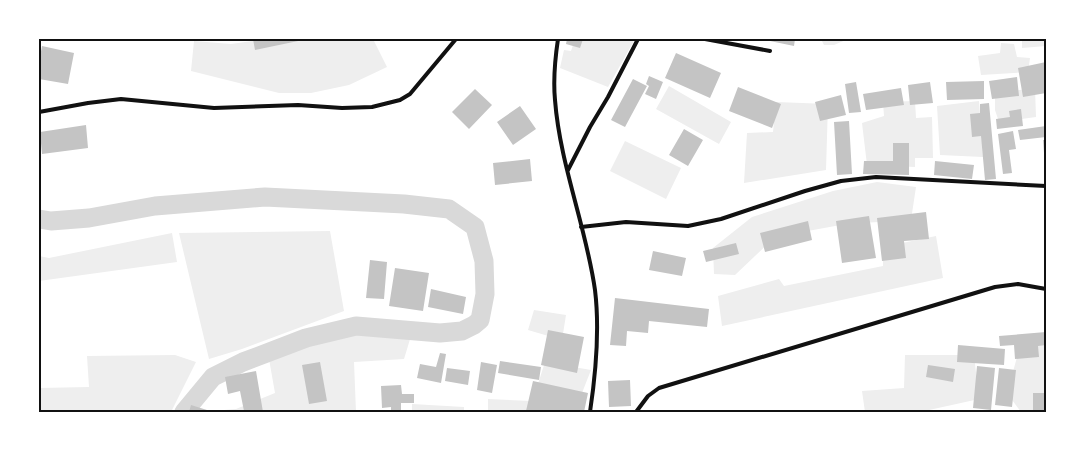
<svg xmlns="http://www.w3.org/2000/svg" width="1085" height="451" font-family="'Fira Sans Condensed',sans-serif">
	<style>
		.green { fill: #eee }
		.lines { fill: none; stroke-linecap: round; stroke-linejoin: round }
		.canal { stroke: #d9d9d9; stroke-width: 19 }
		.building { fill: #c4c4c4 }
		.service { stroke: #111; stroke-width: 4 }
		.neatline { fill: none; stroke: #111; stroke-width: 2 }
	</style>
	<rect width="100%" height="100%" fill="#fff"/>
	<path class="green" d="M267,39H373L387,67L349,85L311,93H279L191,71L194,41L231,44Z
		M575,39H635L608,87L560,68L564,50L571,51Z
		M821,39H848L834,45H824Z
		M1022,39H1046V46L1022,48Z
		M1001,43L1014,44L1017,57L1030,58L1028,72L981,75L978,56L1000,53Z
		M669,86L731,122L719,144L656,109Z
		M1035,88L1036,117L999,122L995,110V93Z
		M915,101L916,118L932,117L933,158H915V167L867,165L862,123L884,116L883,102Z
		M979,101L983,157L940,155L937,106Z
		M776,102L828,104L826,170L744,183L747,133L773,132Z
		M625,141L681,168L666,199L610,171Z
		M877,182L916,187L911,220L846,224L775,237L735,275L714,274L713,248L752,217L833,191Z
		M330,231L344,311L242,349L209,359L179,233Z
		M172,233L177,262L39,281V256L49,258Z
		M936,236L943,278L722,326L718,296L779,279L784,286L883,266V247Z
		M534,310L566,315L562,340L528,330Z
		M356,331L411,336L404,359L354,362L356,412H200L236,409L275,393L269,359L307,343Z
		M1046,336V412H1042V411L1021,412L1007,393L1021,343Z
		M175,355L196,362L171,412H39V388L89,387L87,356Z
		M905,355H974L979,399L920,412H865L862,391L904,388Z
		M545,362L591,370L580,398L537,387Z
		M488,399L531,401L530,412H488Z
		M412,404L464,407V412H412Z"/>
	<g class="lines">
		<path class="canal" d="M39,219L51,221L89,218L155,206L265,197L404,204L449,209L475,227L484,261L485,294L480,320L474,325L462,331L440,333L356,326L306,338L243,362L213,377L184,412"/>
	</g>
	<path class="building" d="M253,39H303V40L255,50Z
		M567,39H583L580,48L566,44Z
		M771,39H795L794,46L770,41Z
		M42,46L74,53L68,84L39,79V62Z
		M676,53L721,73L710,98L665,78Z
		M1046,62V93L1023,97L1018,68Z
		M649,76L663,82L656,99L645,94L649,86L646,84Z
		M1017,77L1019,96L992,99L989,81Z
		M633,79L647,86L625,127L611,120Z
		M984,81V99L947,100L946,82Z
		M856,82L861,112L849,113L845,84Z
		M930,82L933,103L910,105L908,85Z
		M738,87L781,104L772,128L729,111Z
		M901,88L904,105L866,110L863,94Z
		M475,89L492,105L469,129L452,112Z
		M841,95L846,115L820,121L815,102Z
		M989,103L996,179L985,180L981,136L972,137L970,114L980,113V104Z
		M520,106L536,129L513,145L497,122Z
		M1021,109L1023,126L997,129L996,119L1010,117L1009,111Z
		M849,121L852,174L837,175L834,122Z
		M86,125L88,148L42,154L40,132Z
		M1046,126V137L1020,140L1018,130Z
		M684,129L703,140L688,166L669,155Z
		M1013,131L1016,149L1009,150L1012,173L1003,174L998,134Z
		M1043,140H1046V166H1045Z
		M893,143H909V175L863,174L864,161H893Z
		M530,159L532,181L495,185L493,163Z
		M935,161L974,165L972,179L934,175Z
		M926,212L929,239L904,241L906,258L882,261L877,218Z
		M869,216L876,258L842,263L836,221Z
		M808,221L812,240L765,252L760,233Z
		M736,243L739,254L706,262L703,251Z
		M653,251L686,258L682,276L649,270Z
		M370,260L387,262L384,299L366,298Z
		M395,268L429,273L423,311L389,306Z
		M431,289L466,297L463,314L428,307Z
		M615,298L709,309L707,327L649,321L648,333L627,331L626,346L610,345Z
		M548,330L584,337L577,373L541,365Z
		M1046,332V345L1038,346L1039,357L1015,359L1014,345L1000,346L999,336Z
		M958,345L1005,349L1004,365L957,362Z
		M440,353L446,354L441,383L417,378L420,364L436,367Z
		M500,361L541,367L539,380L498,373Z
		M320,362L327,401L309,404L302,365Z
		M481,362L497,365L492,393L477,390Z
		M928,365L955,369L953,382L926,377Z
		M977,366L995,368L991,410L973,408Z
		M447,368L470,371L468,385L445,381Z
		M999,368L1016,370L1012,407L995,405Z
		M256,371L263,412H251V410L244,411L240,391L228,394L225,377Z
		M630,380L631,406L609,407L608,381Z
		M533,381L588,393L584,412L526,411Z
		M401,385L402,394H414V403H401V412H391V407L382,408L381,386Z
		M1033,393H1046V412H1033Z
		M191,405L207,410V412H189Z"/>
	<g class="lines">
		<path class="service" d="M558,39C555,59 553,79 555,100C560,165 586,226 595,290C600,331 596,372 590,412
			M705,39L770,51
			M39,112L88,103L121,99L214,108L298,105L342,108L372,107L400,100L410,94L456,39
			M568,170L590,127L608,97L638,39
			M581,227L626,222L688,226L721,219L805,191L841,181L876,177L1046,186
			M636,412L648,396L659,388L995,287L1018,284L1046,289"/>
	</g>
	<rect width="1085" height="451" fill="none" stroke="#ffffff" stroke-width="80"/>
	<rect x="40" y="40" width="1005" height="371" class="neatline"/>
</svg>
